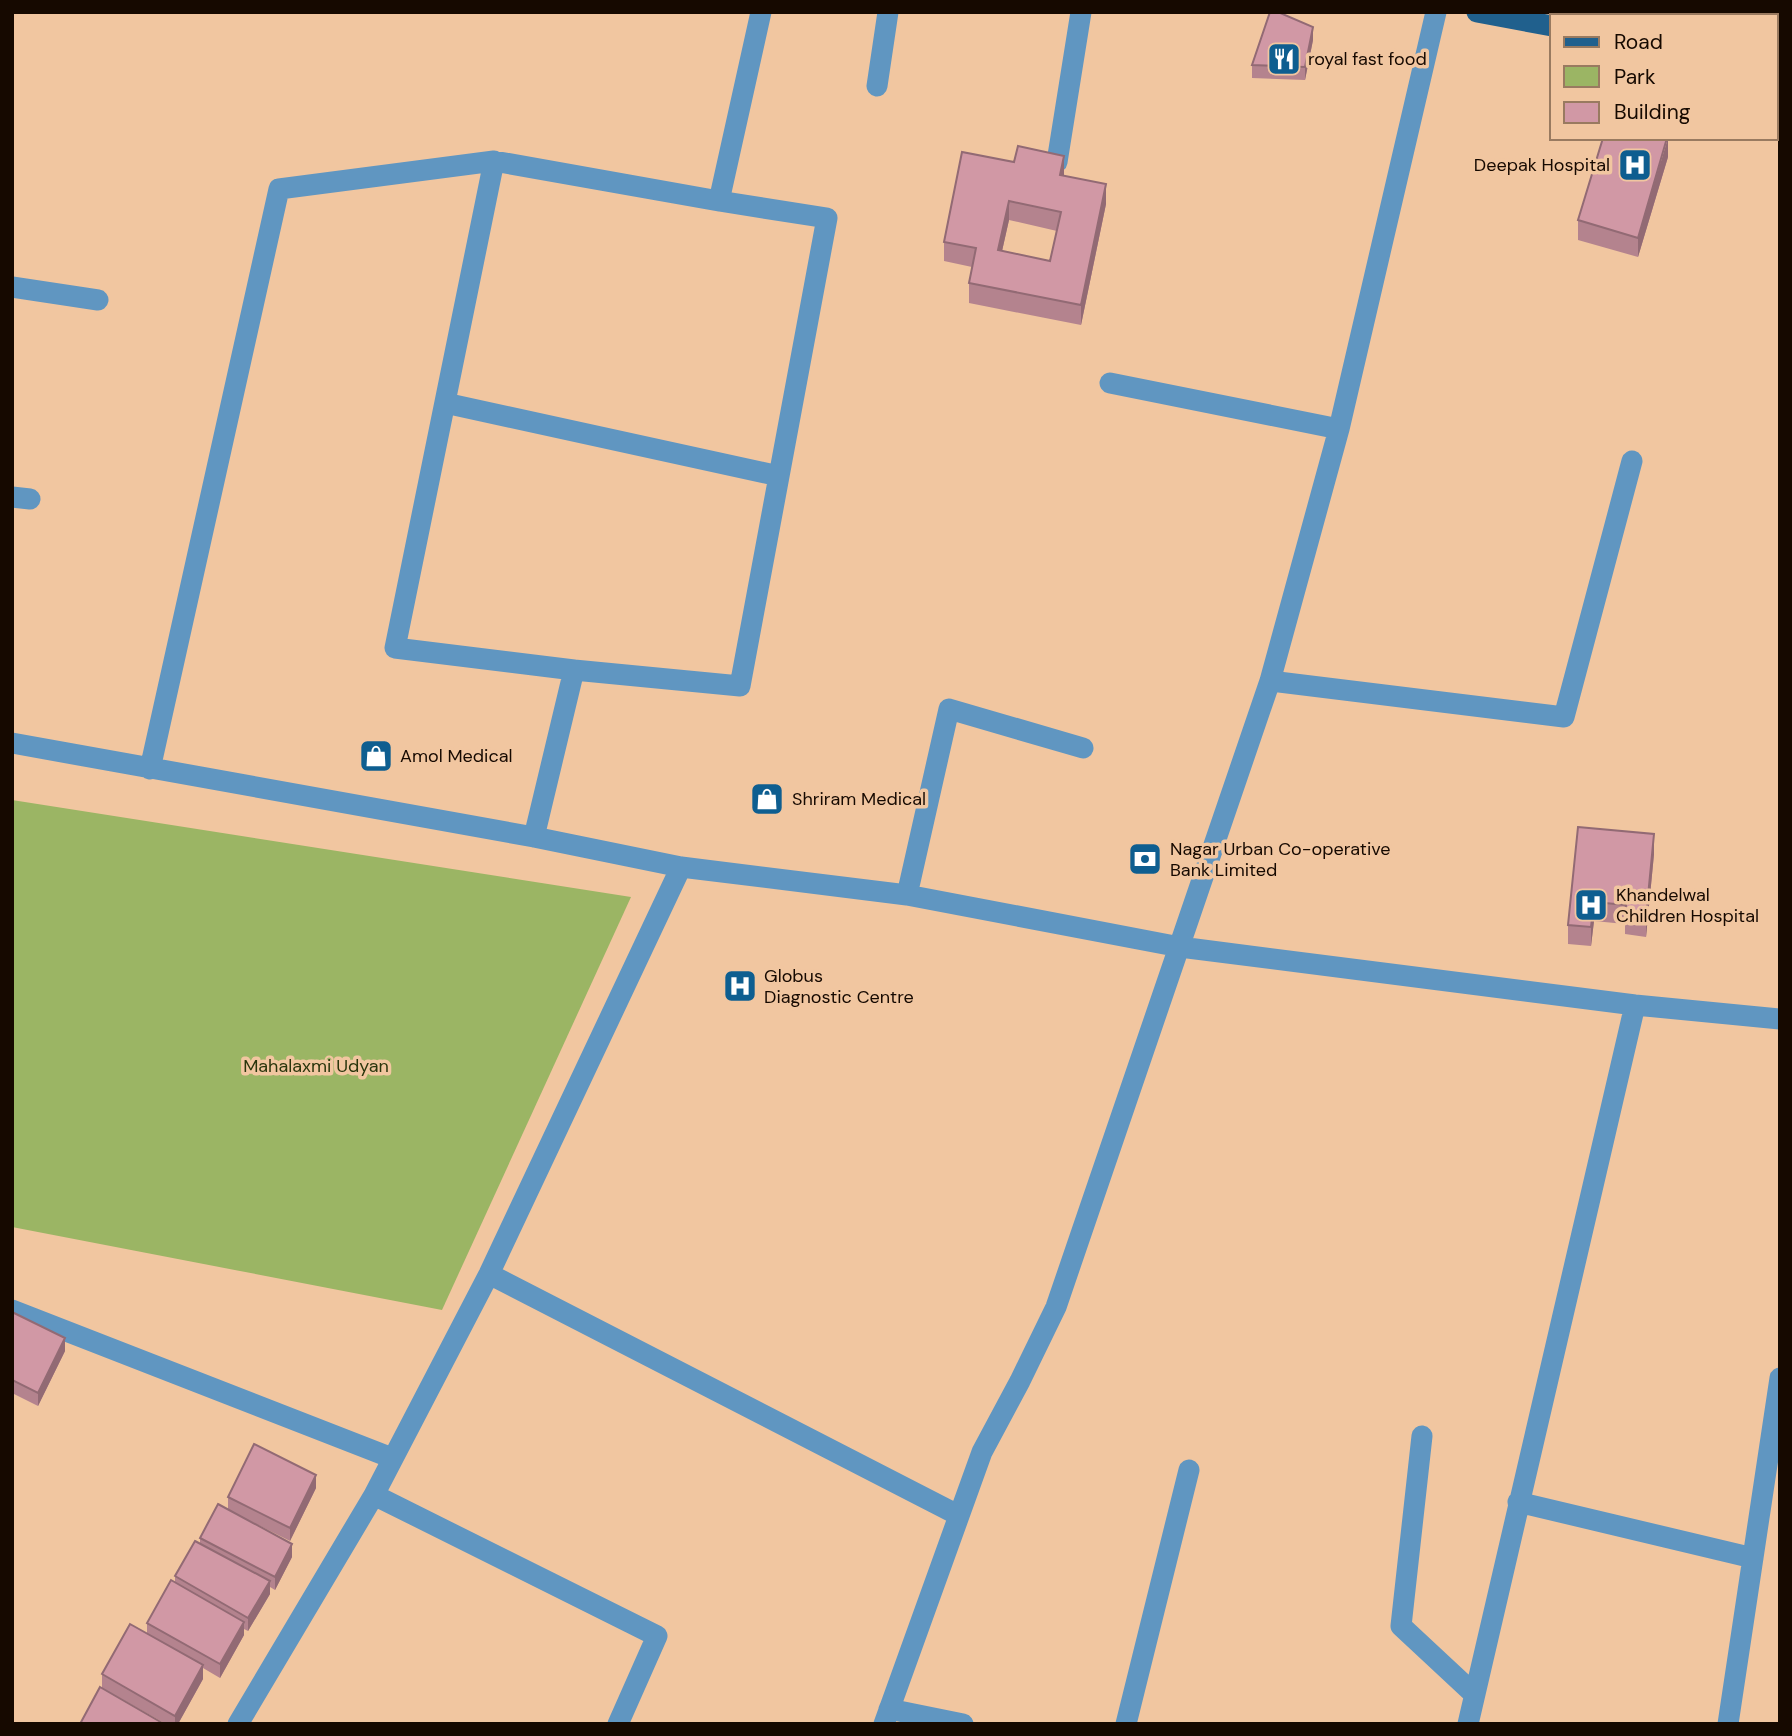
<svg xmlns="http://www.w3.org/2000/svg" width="1792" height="1736" font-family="'DM Sans',sans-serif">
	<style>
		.green { fill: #9bb564 }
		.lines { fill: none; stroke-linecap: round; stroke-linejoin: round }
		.minor { stroke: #6096c1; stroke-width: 21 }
		.major { stroke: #20608d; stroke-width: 21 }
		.wall { fill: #b4838e; fill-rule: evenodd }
		.shaded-wall { fill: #926a74 }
		.building { fill: #d198a5; stroke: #926a74; stroke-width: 2; fill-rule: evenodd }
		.labels { text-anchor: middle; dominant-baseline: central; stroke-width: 7; stroke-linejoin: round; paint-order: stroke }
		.poi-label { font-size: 18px; fill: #160900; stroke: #f1c6a0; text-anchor: start }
		.park-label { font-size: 18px; fill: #29350c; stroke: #f1c6a0 }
	</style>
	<rect width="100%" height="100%" fill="#f1c6a0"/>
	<path class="green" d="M12,800L631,897L442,1310L12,1227Z"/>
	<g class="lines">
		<path class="minor" d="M877,86L888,12
			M1057,162L1081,12
			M12,287L98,300
			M1110,383L1339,429
			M445,403L779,476
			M12,497L30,499
			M574,670L740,686L827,218L719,201
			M1270,681L1564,717L1632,461
			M12,743L534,837L681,867L907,895L1180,947L1635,1005L1780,1019
			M150,769L279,189L494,161
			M534,837L574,670L395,648L494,161L719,201L761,12
			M907,895L949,709L1083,748
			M489,1274L958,1515
			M12,1310L392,1458
			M1422,1436L1401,1626L1474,1694
			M374,1495L657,1636L618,1724
			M1518,1502L1753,1558
			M889,1709L963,1724
			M238,1724L374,1495L489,1274L681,867
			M884,1724L982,1452L1020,1381L1056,1307L1270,681L1339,429L1436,12
			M1126,1724L1189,1470
			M1468,1724L1635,1005
			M1728,1724L1780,1378"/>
		<path class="major" d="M1477,12L1552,26
			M1761,12L1780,14
			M1776,59H1780"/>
	</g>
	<path class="wall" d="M1313,40L1305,80L1252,78V65Z
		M962,152L1064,175L1106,204L1081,325L969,303V283L972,267L944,261V242ZM1009,220L1057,231L1050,261L1002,251Z
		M1668,157L1638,257L1578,240V220Z
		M1578,827L1654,854L1646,937L1625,934V924L1594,921L1591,946L1568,944V925Z
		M12,1312L65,1351L38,1406L12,1393Z
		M316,1488L290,1541L250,1521L292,1557L275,1590L270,1587V1594L248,1631L244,1629V1635L220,1678L203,1668V1679L178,1724H166L102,1688V1674L147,1634V1623L175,1583V1576L200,1543V1538L228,1509V1497Z"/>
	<path class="shaded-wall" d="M1313,27V40L1305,80V67Z
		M1668,138V157L1638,257V238Z
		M1064,156V175H1060Z
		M1106,184V204L1081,325V305Z
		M1009,201V220L998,269V250Z
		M1654,834V854L1646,937V917Z
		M1594,902V921L1591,946V927Z
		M65,1338V1351L38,1406V1393Z
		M316,1475V1488L290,1541V1528Z
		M292,1544V1557L275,1590V1577Z
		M270,1581V1594L248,1631V1618Z
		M244,1622V1635L220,1678V1664Z
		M203,1665V1679L178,1724H175V1716Z"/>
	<path class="building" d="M1270,12H1278L1313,27L1305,67L1252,65Z
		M1603,138H1667L1638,238L1578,220Z
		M1018,146L1064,156L1060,175L1106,184L1081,305L969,283L976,248L944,242L962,152L1014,162ZM1009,201L1061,212L1050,261L998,250Z
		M1578,827L1654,834L1646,917L1625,915L1626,905L1594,902L1591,927L1568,925Z
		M12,1312L65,1338L38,1393L12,1380Z
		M254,1444L316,1475L290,1528L228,1497Z
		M218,1504L292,1544L275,1577L200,1538Z
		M195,1541L270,1581L248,1618L175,1576Z
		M171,1580L244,1622L220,1664L147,1623Z
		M130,1624L203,1665L175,1716L102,1674Z
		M100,1687L164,1724H80Z"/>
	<defs>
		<symbol id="restaurant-square" viewBox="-11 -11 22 22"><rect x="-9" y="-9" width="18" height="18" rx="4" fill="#0e5e90" stroke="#f1c6a0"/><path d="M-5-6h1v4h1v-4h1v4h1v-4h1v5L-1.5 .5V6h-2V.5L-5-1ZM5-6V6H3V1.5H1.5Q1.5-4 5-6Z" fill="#fff"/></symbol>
		<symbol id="hospital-square" viewBox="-11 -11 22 22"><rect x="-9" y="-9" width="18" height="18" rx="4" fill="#0e5e90" stroke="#f1c6a0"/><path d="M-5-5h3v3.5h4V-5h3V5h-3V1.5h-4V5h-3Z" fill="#fff"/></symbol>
		<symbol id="shop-square" viewBox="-11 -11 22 22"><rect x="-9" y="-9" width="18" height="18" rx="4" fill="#0e5e90" stroke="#f1c6a0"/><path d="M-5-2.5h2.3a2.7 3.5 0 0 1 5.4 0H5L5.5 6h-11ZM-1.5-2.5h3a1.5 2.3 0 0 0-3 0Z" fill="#fff"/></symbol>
		<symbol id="bank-square" viewBox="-11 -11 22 22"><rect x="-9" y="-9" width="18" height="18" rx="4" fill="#0e5e90" stroke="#f1c6a0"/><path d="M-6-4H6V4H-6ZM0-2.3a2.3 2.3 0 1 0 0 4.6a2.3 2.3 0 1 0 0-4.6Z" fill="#fff"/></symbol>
	</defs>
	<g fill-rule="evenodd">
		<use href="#restaurant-square" x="1265" y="40" width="38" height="38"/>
		<use href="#hospital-square" x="1616" y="146" width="38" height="38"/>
		<use href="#shop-square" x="357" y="737" width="38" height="38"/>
		<use href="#shop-square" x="748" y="780" width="38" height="38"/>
		<use href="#bank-square" x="1126" y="840" width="38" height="38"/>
		<use href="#hospital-square" x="1572" y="886" width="38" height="38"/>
		<use href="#hospital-square" x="721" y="967" width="38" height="38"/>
	</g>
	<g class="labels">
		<g class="poi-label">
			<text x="1308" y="59">royal fast food</text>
			<text x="1610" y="165" text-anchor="end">Deepak Hospital</text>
			<text x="400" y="756">Amol Medical</text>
			<text x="792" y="799">Shriram Medical</text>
			<text x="1170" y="849">Nagar Urban Co-operative<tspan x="1170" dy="21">Bank Limited</tspan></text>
			<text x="1616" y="895">Khandelwal<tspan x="1616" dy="21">Children Hospital</tspan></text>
			<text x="764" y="976">Globus<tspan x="764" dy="21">Diagnostic Centre</tspan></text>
		</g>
		<g class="park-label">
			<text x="316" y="1066">Mahalaxmi Udyan</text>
		</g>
	</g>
	<rect width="1792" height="1736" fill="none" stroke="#160900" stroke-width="28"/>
	<rect x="1550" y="14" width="228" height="126" fill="#f1c6a0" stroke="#997a60" stroke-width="2"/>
	<rect x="1564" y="37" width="35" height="10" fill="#20608d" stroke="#997a60" stroke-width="2"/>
	<text x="1614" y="49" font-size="21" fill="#160900">Road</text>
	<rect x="1564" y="66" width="35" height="21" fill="#9bb564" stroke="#997a60" stroke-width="2"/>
	<text x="1614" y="84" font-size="21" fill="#160900">Park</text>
	<rect x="1564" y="102" width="35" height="21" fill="#d198a5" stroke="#997a60" stroke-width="2"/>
	<text x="1614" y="119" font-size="21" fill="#160900">Building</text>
</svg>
